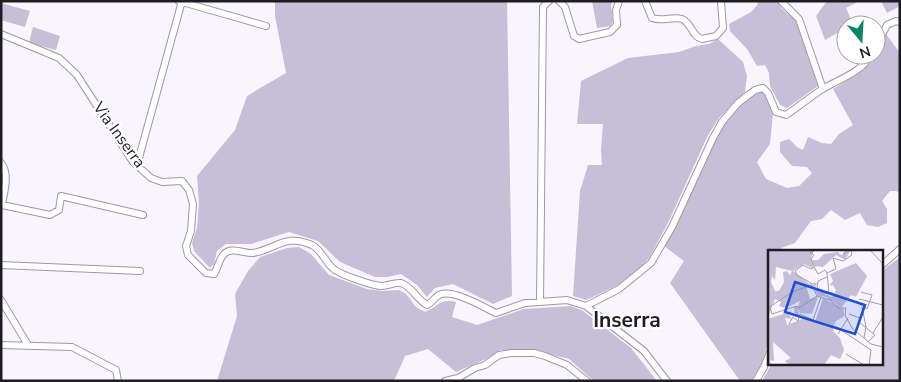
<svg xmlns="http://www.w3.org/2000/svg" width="901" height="382" font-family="'Nunito Sans',sans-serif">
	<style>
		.green { fill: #c7bed8 }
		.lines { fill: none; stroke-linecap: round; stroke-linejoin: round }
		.minor-casing { stroke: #9d98a6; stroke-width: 8 }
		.minor { stroke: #fff; stroke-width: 6 }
		.labels { text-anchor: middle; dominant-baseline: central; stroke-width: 4.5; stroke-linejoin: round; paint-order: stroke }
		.street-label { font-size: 16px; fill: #1e1d22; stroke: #fff }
		.district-label { font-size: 21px; font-weight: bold; fill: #1e1d22; stroke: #fff }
		.inset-road { fill: none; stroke: #a19fa6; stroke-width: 1 }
		.view { fill: #1d4ed8; fill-opacity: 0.15; stroke: #1d4ed8; stroke-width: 2.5 }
		.inset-edge { fill: none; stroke: #1e1d22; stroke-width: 2.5 }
	</style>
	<rect width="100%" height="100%" fill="#f8f5fe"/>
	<path class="green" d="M275,1H507L512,296L493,304L453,284L435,288L427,297L417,285L401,274L387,277H375L340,262L318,241L289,232L251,244H226L217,251L214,264L210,268L194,251L192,243L197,228L199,204L197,176L235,130L247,96L286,73L275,16Z
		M592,1H612L611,5L613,22L610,26L597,28Z
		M756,1H778L781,8L796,21L818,86L787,108L780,105L770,86L769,73L765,65L757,66L747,49L730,31L729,24L751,12L758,4Z
		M827,1H859L846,8L853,24L846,25V28L825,40L816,16Z
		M881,1H900V6L887,13Z
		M1,3L30,11L25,27L1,20Z
		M33,27L60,36L56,50L29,43Z
		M886,34L900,53V193L896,191H890L882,201L887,209V223L878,227L867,225L860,213L845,220L831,210L822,219L811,221L795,243L781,248L782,251H770V337L761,365L751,381H740L670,283L684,261L664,246C673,231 682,215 689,199C704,165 724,104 763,91L765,93L773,113L770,144L757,162L766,179L787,188L799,186L812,173L807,167L792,166L780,152V142L789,139L797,147L803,150L808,137L822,143L831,144L839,134L853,125L833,89L857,75L872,62Z
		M718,39L743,62L747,76L745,92L719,118L708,135L668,223L649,258L640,268L616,286L586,300L573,296L580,191L588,165H602L601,150L603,124H577L581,81L628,58L679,52L696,46L709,44Z
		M299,247L311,254L329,275L367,289L382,291L399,290L406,294L416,307L425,312C439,307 438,298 456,302L452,317L477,325L524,309L571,306L583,311L631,348L657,381H594L569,359L530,349L500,350L486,359L456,372L428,349L405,356L394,381H217L237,316L235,294L248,271L260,257L287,248Z
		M900,257V381H762L772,363H882V314L884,312L882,308V271Z"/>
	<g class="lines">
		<defs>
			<path id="minor" d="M179,1L266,26
				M559,1L565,7L574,36L579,39L610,32L617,25L616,10L619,1
				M645,1L652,18C663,22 672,16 682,19C692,23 691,36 702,39L716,36L723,28L721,1
				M781,1L799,19L823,89
				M1,34L59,58L77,75L133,162L151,178L162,182L182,181L189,190L193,204L191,231L186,246L188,255L206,273L214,274C218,268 219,259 224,254C231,246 245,254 253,253C277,249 285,233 312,245C322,250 326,264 335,270C342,275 373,286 382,286C388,286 395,282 401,283C412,286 417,300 427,305C432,303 434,298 439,295C452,288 483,307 496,313L525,303L567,300L586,306L644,351L667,381
				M876,47L887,25L896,21L900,22
				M1,163C10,174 4,192 2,205L50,215L59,210L61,196L143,215
				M137,165L182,1
				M1,265L140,271
				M882,265L900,249
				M1,300L28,345
				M540,302L543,7L549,1
				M586,306L619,289L651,263L672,227L713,138L722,122L738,103L755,90L763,88L768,93L776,112L786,115C798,107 809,98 821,90C838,79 860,74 871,55
				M1,345L72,347L116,370L118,381
				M458,378L475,368L485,365L499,355L511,353H534L545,356L567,365L587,381
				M445,381L458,378L459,380
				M756,381L764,367L770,352"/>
		</defs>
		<use href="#minor" class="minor-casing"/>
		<use href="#minor" class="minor"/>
	</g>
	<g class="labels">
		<g class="street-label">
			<text transform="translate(119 135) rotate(54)">Via Inserra</text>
		</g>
		<g class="district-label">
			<text x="627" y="320">Inserra</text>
		</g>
	</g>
	<g transform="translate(768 250)">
		<rect width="115" height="115" fill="#f8f5fe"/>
		<path d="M0,0H46L43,8L46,16L44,18L36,14L25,21L43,35H38L42,49L50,47L44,64L32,63L30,58L31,64L27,67L26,57L30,56L32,51L18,58L11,56L13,52L7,49L0,67ZM8,17L24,21L22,26L19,21L15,22L16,32L11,41H7L3,32L4,26L7,30ZM82,1L77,10L68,5L55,17L47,16L44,10H50L56,4L70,2L73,5ZM88,13L99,26L88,47L83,45L73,58L58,47L50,46L44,33H49L47,37L52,42L64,47L68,40L65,35L61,36L65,31L62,24ZM55,48L76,59V66L67,72L65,81L72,88L76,100L72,109L63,105L56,115H21L17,111L23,108L5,92L6,111L2,110L3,115H0V69L24,61L21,65L24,69L17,68L19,75L40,67L47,72Z" fill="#c7bed8" fill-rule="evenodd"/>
		<path class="inset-road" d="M47,0L42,3L46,5L43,9L47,17L43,19L35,15L27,21L29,25L43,33L49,46L62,50L70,58H78L77,65L84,78L103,94L115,97M102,0L115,14M46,17L50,24L57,20L59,23M59,27L50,31L49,37L54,43H61M65,42L61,43L59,23L68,19L65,8L75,11L84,5L83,0L75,4L79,0M91,49L115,55M88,51L99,59L104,45L93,42M2,57L4,64L29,56L31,58L49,46M94,57L98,77L96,88M0,58L24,42L44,35M81,64L92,68L91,72L107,85L100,92M21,74L25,67L30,71L32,64L45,70L53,47M67,76L103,100M105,83L115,67M70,84L80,68M78,104L96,115M101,115L103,100"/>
		<path class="view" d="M27,32L97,55L87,84L17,62Z"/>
		<rect width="115" height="115" class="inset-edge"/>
	</g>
	<rect width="901" height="382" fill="none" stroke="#1e1d22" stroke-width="5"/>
	<g transform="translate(861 40) rotate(162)"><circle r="24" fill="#ffffff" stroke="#a5a5a7"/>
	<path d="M0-4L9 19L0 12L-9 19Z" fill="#068567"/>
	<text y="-8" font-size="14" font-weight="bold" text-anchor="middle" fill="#1e1d22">N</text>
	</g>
</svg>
